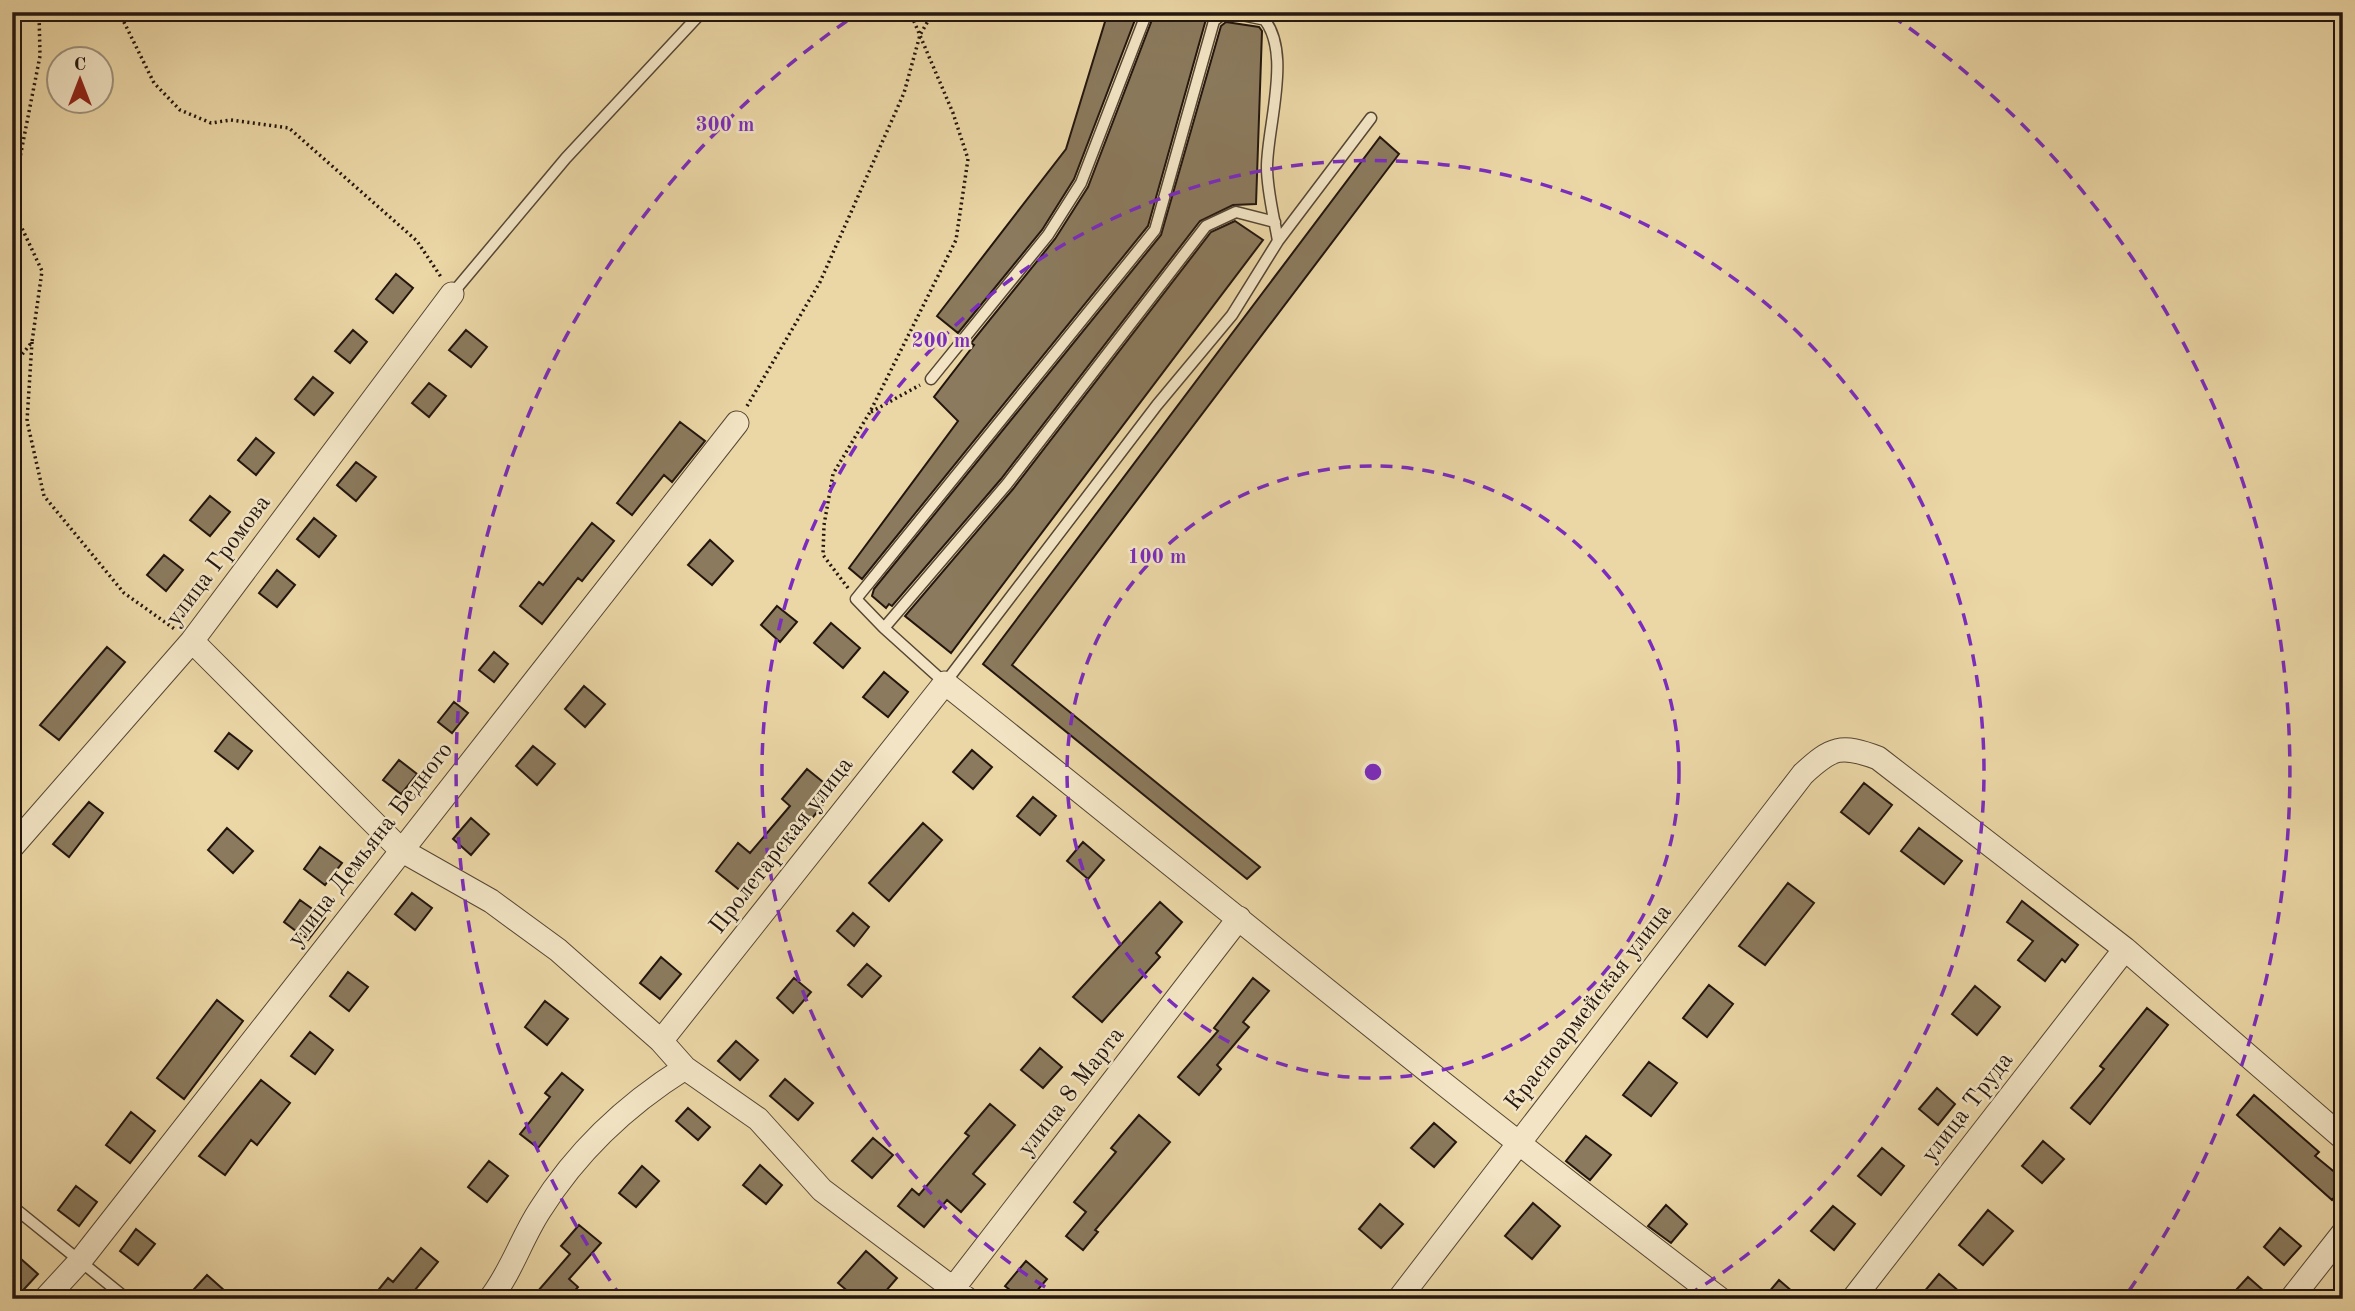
<svg xmlns="http://www.w3.org/2000/svg" width="2355" height="1311" font-family="'Old Standard TT',serif">
	<style>
		.building { fill: #8b7a5d; stroke: #23160f; stroke-width: 2 }
		.lines { fill: none; stroke-linecap: round; stroke-linejoin: round }
		.lane-casing { stroke: #554634; stroke-width: 13 }
		.street-casing { stroke: #554634; stroke-width: 25 }
		.path { stroke: #23160f; stroke-width: 3.5; stroke-dasharray: 2 3.5; stroke-linecap: butt }
		.lane { stroke: #f2e4c4; stroke-width: 10 }
		.street { stroke: #f2e4c4; stroke-width: 23 }
		.ring { fill: none; stroke: #7b2cbf; stroke-width: 3.5; stroke-dasharray: 12 9 }
		.labels { text-anchor: middle; dominant-baseline: central; stroke-width: 5; stroke-linejoin: round; paint-order: stroke }
		.street-label { font-size: 24px; fill: #23160f; stroke: #f2e4c4 }
		.centre { fill: #7b2cbf; stroke: #f2e4c4; stroke-width: 3.5 }
		.ring-label { font-size: 21px; text-anchor: middle; font-weight: bold; fill: #7b2cbf; stroke: #f2e4c4; stroke-width: 5; stroke-linejoin: round; paint-order: stroke }
	</style>
	<rect width="100%" height="100%" fill="#ebd6a5"/>
	<filter id="stains"><feTurbulence type="fractalNoise" baseFrequency=".00286" numOctaves="4"/><feColorMatrix values="0 0 0 0 .2 0 0 0 0 .09 0 0 0 0 .02 0 0 0 .5 -.17"/></filter>
	<radialGradient id="worn" r=".72"><stop offset=".6" stop-color="#630" stop-opacity="0"/><stop offset="1" stop-color="#630" stop-opacity=".3"/></radialGradient>
	<path class="building" d="M1108,12H1138L1074,179L1042,230L958,333L937,316L1066,149Z
		M1155,12H1208L1148,226L862,579L849,568L958,421L934,397L974,345L971,343L1055,239L1088,187Z
		M1226,22L1259,27L1262,31L1256,204L1233,205L1200,221L1001,479L892,606L889,604L886,608L872,596L874,589L1161,235L1221,26Z
		M1380,137L1399,154L1012,665L1260,867L1247,879L983,664Z
		M1235,221L1263,240L951,653L905,616L1013,489L1211,232Z
		M396,274L413,288L393,313L376,299Z
		M353,330L367,342L350,363L335,351Z
		M466,330L487,347L471,367L449,350Z
		M313,377L333,393L314,415L295,399Z
		M429,383L446,396L429,417L412,403Z
		M680,422L705,441L672,482L664,475L632,515L617,503Z
		M256,438L274,453L256,475L238,460Z
		M356,462L376,477L356,501L337,485Z
		M210,496L230,512L210,536L190,520Z
		M314,518L336,536L319,557L297,539Z
		M592,523L614,541L582,581L578,578L542,624L520,606L539,582L543,585Z
		M710,540L733,561L712,585L688,565Z
		M164,555L183,570L166,591L147,575Z
		M277,570L295,585L277,607L259,593Z
		M777,606L797,622L780,642L761,625Z
		M831,623L860,648L843,668L814,643Z
		M107,647L125,662L59,740L40,725Z
		M494,652L508,664L494,682L479,670Z
		M884,672L908,692L888,717L863,697Z
		M584,686L605,704L585,727L565,709Z
		M454,702L468,713L452,733L438,722Z
		M229,733L252,751L238,769L215,751Z
		M533,746L555,764L537,785L516,766Z
		M972,750L992,767L973,789L953,772Z
		M399,760L417,774L401,794L383,780Z
		M807,769L834,791L785,852L779,847L742,892L716,871L738,843L750,853L790,806L782,799Z
		M1864,783L1892,805L1869,834L1841,812Z
		M1033,797L1056,816L1040,835L1017,816Z
		M89,802L103,813L69,857L53,844Z
		M471,818L489,834L471,855L453,839Z
		M923,823L942,840L889,901L869,883Z
		M227,828L253,851L233,873L208,850Z
		M1919,828L1962,861L1944,884L1901,851Z
		M1083,842L1104,860L1088,879L1067,861Z
		M320,847L342,863L325,885L304,869Z
		M1788,883L1814,903L1765,965L1739,946Z
		M412,893L432,908L415,930L395,914Z
		M300,900L325,918L308,940L284,922Z
		M2022,901L2078,945L2065,962L2062,959L2045,981L2018,960L2033,941L2007,922Z
		M1160,902L1182,922L1156,953L1160,957L1102,1022L1073,997Z
		M853,913L869,927L854,946L837,931Z
		M661,957L681,974L660,999L640,983Z
		M867,964L881,976L862,997L848,985Z
		M348,972L368,987L349,1011L330,996Z
		M794,978L811,992L793,1013L777,998Z
		M1253,978L1269,991L1243,1022L1249,1027L1217,1065L1221,1069L1199,1095L1178,1077L1218,1031L1214,1028Z
		M1709,985L1733,1004L1707,1037L1683,1018Z
		M1975,986L2000,1007L1977,1035L1952,1014Z
		M217,1000L243,1021L184,1099L157,1078Z
		M545,1001L568,1019L547,1045L525,1027Z
		M2147,1008L2168,1025L2090,1124L2071,1108L2104,1069L2100,1066Z
		M310,1032L333,1050L315,1074L291,1056Z
		M736,1041L758,1060L740,1080L718,1061Z
		M1040,1048L1062,1067L1043,1088L1021,1070Z
		M1649,1062L1677,1083L1651,1116L1623,1095Z
		M562,1073L583,1090L538,1148L520,1134L550,1097L545,1093Z
		M785,1079L813,1103L798,1120L770,1096Z
		M261,1080L290,1103L257,1145L251,1140L225,1175L199,1156Z
		M1937,1088L1955,1104L1938,1125L1919,1109Z
		M2254,1095L2319,1152L2315,1156L2343,1179V1187L2332,1200L2237,1115Z
		M990,1104L1015,1125L973,1174L985,1184L961,1212L947,1200L924,1227L898,1206L912,1189L919,1195L969,1136L965,1133Z
		M688,1108L710,1127L698,1140L676,1121Z
		M131,1112L155,1131L130,1163L106,1145Z
		M1139,1115L1170,1142L1095,1230L1098,1232L1083,1250L1066,1236L1086,1212L1074,1202L1116,1152L1111,1148Z
		M1434,1123L1456,1142L1434,1167L1411,1148Z
		M1586,1136L1611,1155L1590,1180L1566,1161Z
		M873,1138L893,1155L872,1178L852,1161Z
		M2043,1141L2064,1159L2042,1183L2022,1166Z
		M1882,1148L1904,1166L1881,1195L1858,1176Z
		M489,1161L508,1176L487,1202L468,1187Z
		M760,1165L782,1185L766,1204L743,1185Z
		M642,1166L659,1181L636,1207L619,1193Z
		M76,1186L97,1202L79,1226L58,1210Z
		M1533,1203L1560,1226L1532,1259L1505,1236Z
		M1380,1204L1403,1224L1381,1248L1359,1229Z
		M1666,1205L1687,1224L1671,1243L1648,1226Z
		M1833,1206L1855,1224L1834,1250L1811,1231Z
		M1988,1210L2013,1231L1983,1265L1959,1245Z
		M579,1225L601,1243L569,1279L578,1287L568,1299H547L538,1291L570,1254L561,1246Z
		M2280,1228L2301,1246L2284,1265L2264,1247Z
		M136,1229L155,1244L138,1265L120,1251Z
		M421,1248L438,1262L410,1296L413,1299H371L388,1278L393,1282Z
		M12,1251L38,1274L15,1299H12Z
		M866,1251L897,1278L879,1299H857L838,1283Z
		M1026,1261L1047,1279L1030,1299H1021L1005,1286Z
		M1939,1274L1968,1299H1918Z
		M207,1275L234,1299H185Z
		M2248,1277L2273,1299H2246L2236,1290Z
		M1779,1280L1801,1299H1763Z"/>
	<g class="lines">
		<defs>
			<path id="lane" d="M1227,12L1266,20
				M1257,12C1296,43 1267,124 1267,167C1267,191 1274,217 1278,241L1232,315L1157,405L945,683L884,628L1007,484L1206,226L1236,212L1275,222
				M1278,241L1371,118
				M452,294L566,158L702,12
				M931,379L1048,235L1081,183L1147,12
				M884,628L856,599L1155,230L1214,21L1225,12
				M12,1206L127,1299"/>
			<path id="street" d="M192,641L401,850L491,901L558,950L661,1041L685,1068L758,1119L822,1190L967,1299
				M12,847L192,641L452,294
				M661,1041L945,683C1203,889 1457,1099 1720,1299
				M45,1299L80,1261L737,423
				M490,1299C512,1271 521,1239 540,1210C577,1151 626,1105 685,1068
				M945,1299L1239,918
				M1399,1299L1803,774C1832,747 1841,744 1878,758L2125,949L2343,1138
				M1853,1299L2125,949
				M2291,1299L2343,1233"/>
		</defs>
		<use href="#lane" class="lane-casing"/>
		<use href="#street" class="street-casing"/>
		<path class="path" d="M119,12L154,83L180,110L211,123L231,120L289,128L417,241L441,277
			M32,342L27,421L44,496L124,593L176,630
			M12,367L32,342L42,271L20,224L14,188L40,56L39,12
			M747,406L820,282L904,93L920,35L933,12
			M871,412L920,385
			M848,588L823,555L824,525L833,474L870,412L956,240L968,159L953,113L910,12"/>
		<use href="#lane" class="lane"/>
		<use href="#street" class="street"/>
	</g>
	<g class="ring">
		<circle cx="1373" cy="772" r="306"/>
		<path d="M1063 1298A611 611 0 1 1 1683 1298"/>
		<path d="M622 1298A917 917 0 0 1 854 16M1892 16A917 917 0 0 1 2124 1298"/>
	</g>
	<g class="labels">
		<g class="street-label">
			<text transform="translate(219 561) rotate(-53)">улица Громова</text>
			<text transform="translate(371 845) rotate(-52)">улица Демьяна Бедного</text>
			<text transform="translate(782 846) rotate(-52)">Пролетарская улица</text>
			<text transform="translate(1589 1008) rotate(-52)">Красноармейская улица</text>
			<text transform="translate(1072 1092) rotate(-52)">улица 8 Марта</text>
			<text transform="translate(1968 1108) rotate(-52)">улица Труда</text>
		</g>
	</g>
	<circle cx="1373" cy="772" r="10" class="centre"/>
	<g class="ring-label">
		<text x="725" y="131">300 m</text>
		<text x="941" y="347">200 m</text>
		<text x="1157" y="563">100 m</text>
	</g>
	<rect width="2355" height="1311" fill="none" stroke="#ebd6a5" stroke-width="42"/>
	<rect x="14" y="14" width="2327" height="1283" fill="none" stroke="#23160f" stroke-width="3.5"/>
	<rect x="21" y="21" width="2313" height="1269" fill="none" stroke="#23160f" stroke-width="2"/>
	<g transform="translate(80 80)"><circle r="33" fill="#f2e4c4" stroke="#9f927c" stroke-width="2"/>
	<path d="M0-5L12 26L0 18L-12 26Z" fill="#8f2418"/>
	<text y="-10" font-size="19" font-weight="bold" text-anchor="middle" fill="#23160f">С</text>
	</g>
	<rect width="100%" height="100%" filter="url(#stains)"/>
	<rect width="100%" height="100%" fill="url(#worn)"/>
</svg>
